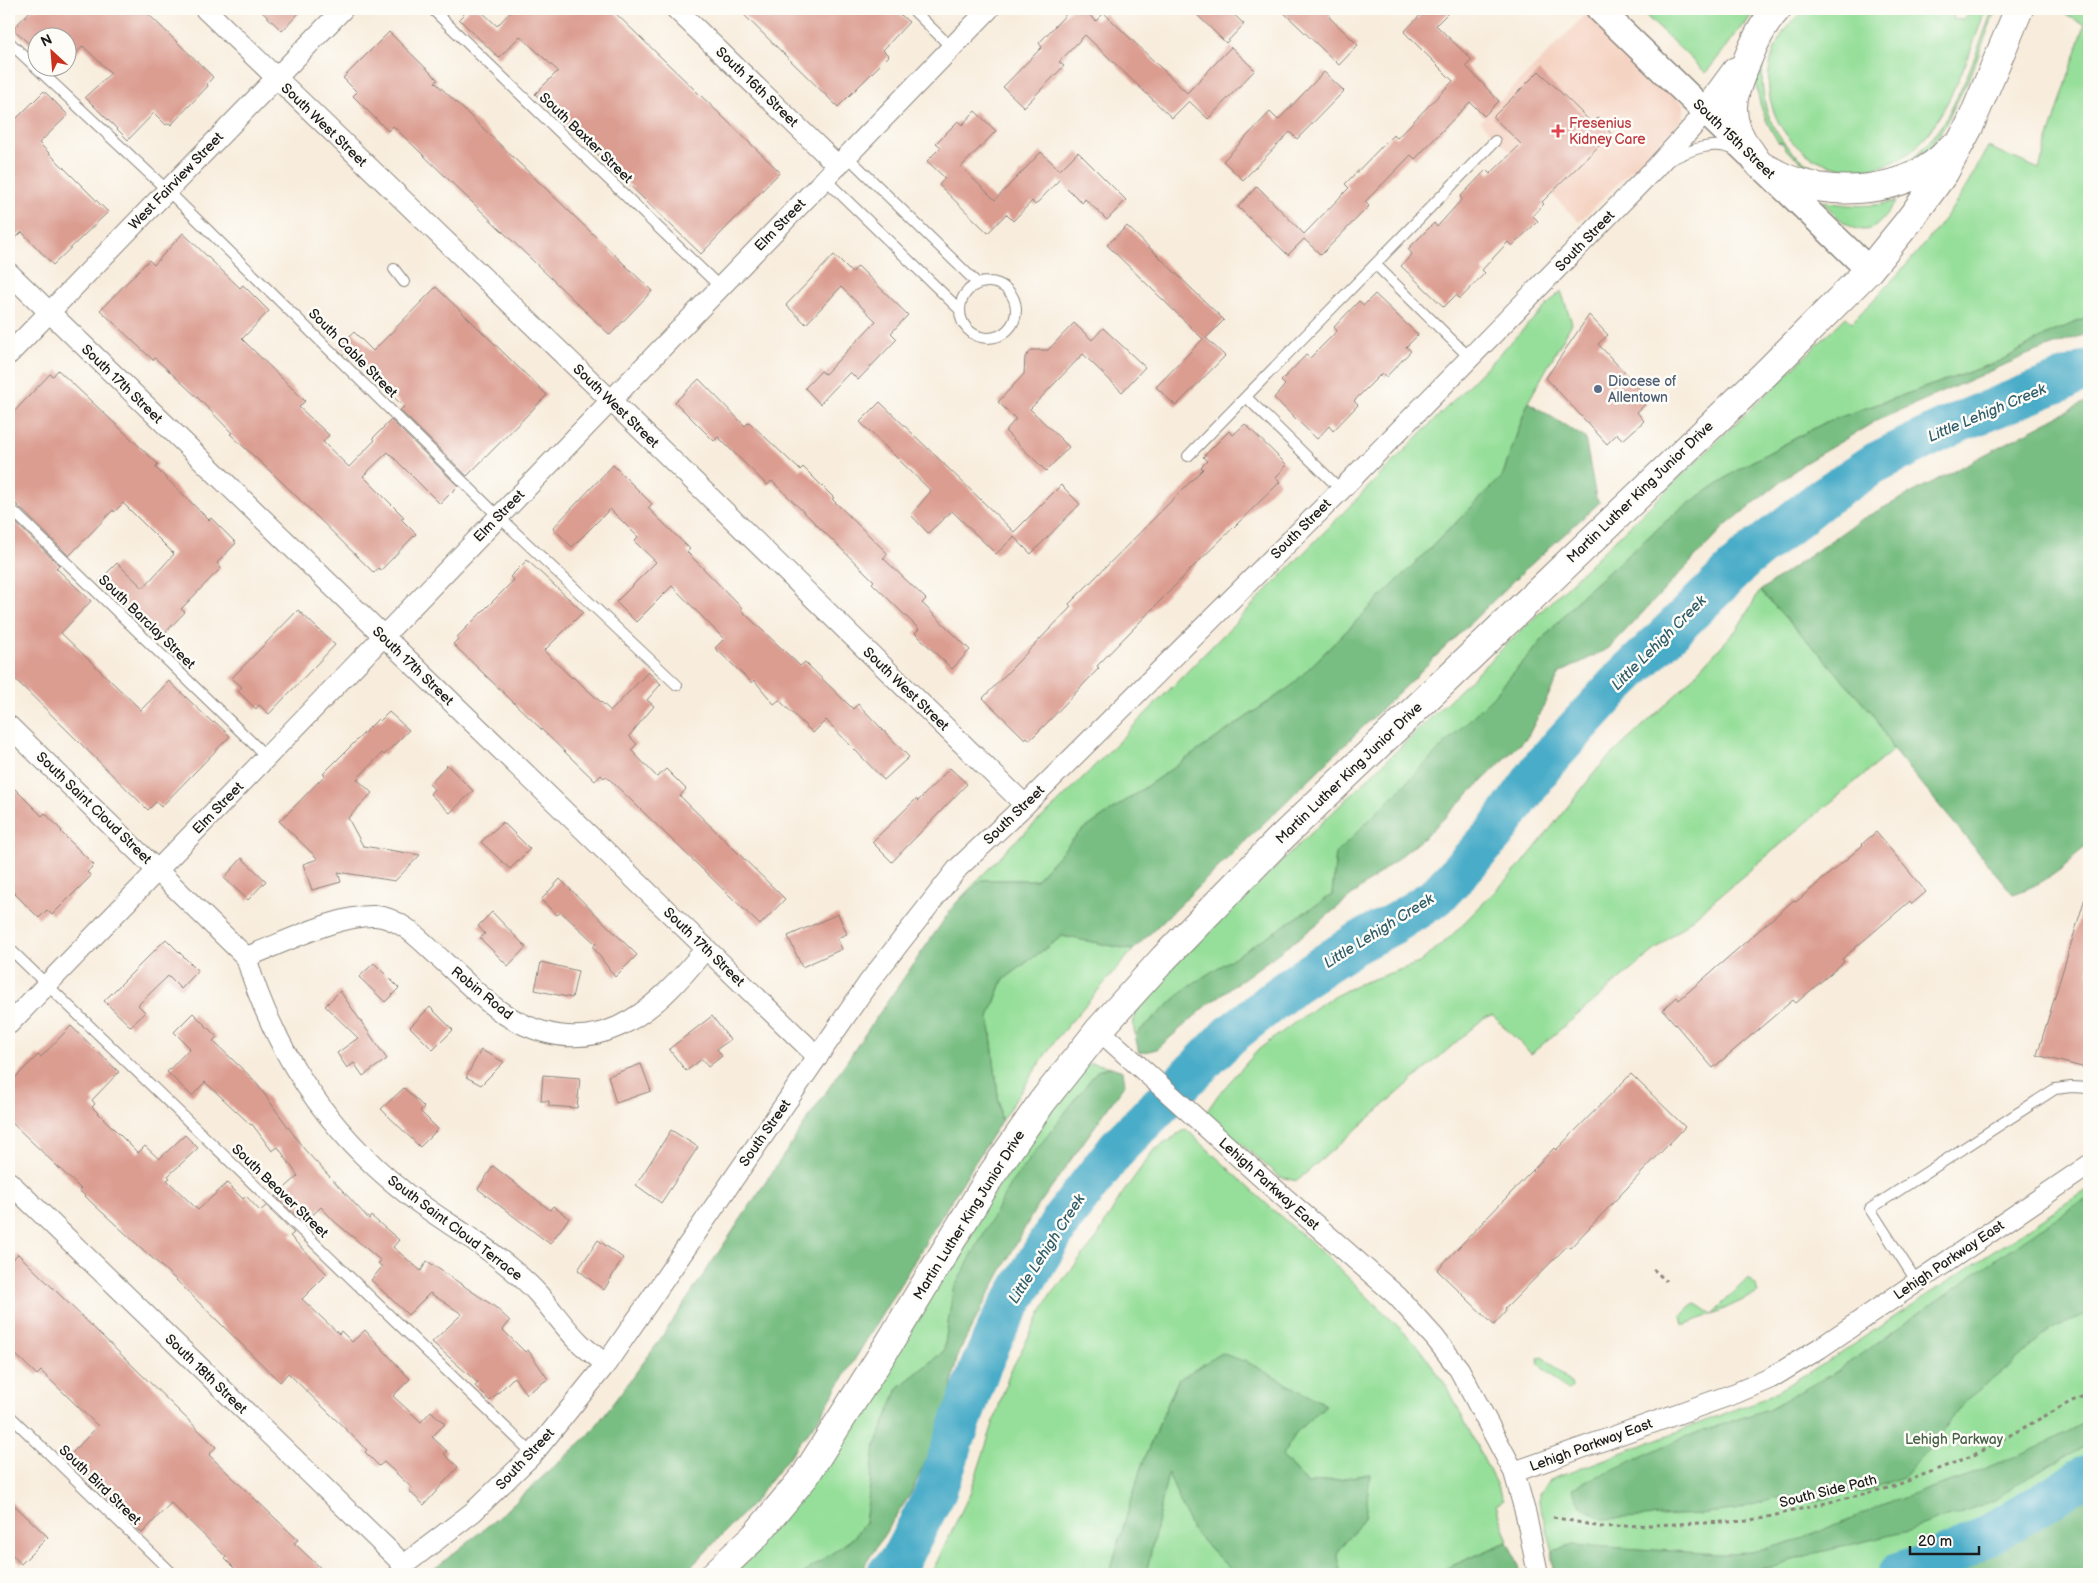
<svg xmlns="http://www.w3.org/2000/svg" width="2098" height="1583" font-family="'Balsamiq Sans',sans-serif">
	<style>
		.built { fill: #f5d3c2 }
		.green { fill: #96df9a; stroke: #597e5b }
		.forest { fill: #78be82; stroke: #4a6d4f }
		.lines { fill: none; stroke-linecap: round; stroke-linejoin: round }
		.river { stroke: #49acc8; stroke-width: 41 }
		.building { fill: #dc9d91 }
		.service-casing { stroke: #8a847c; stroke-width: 12 }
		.minor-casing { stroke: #8a847c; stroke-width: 22 }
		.tertiary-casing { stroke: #8a847c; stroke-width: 28 }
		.secondary-casing { stroke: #8a847c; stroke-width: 30 }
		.path { stroke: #8a847c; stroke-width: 3; stroke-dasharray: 4 4; stroke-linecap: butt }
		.service { stroke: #fff; stroke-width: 10 }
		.minor { stroke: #fff; stroke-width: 20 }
		.tertiary { stroke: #fff; stroke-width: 25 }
		.secondary { stroke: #fff; stroke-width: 28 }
		.health-dot { fill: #e0444e; stroke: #fdfcf7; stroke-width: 2 }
		.service-dot { fill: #5c6f8a; stroke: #fdfcf7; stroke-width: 2 }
		.labels { text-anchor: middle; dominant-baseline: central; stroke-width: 5; stroke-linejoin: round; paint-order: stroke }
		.street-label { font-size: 14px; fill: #1c1c1c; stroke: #fdfcf7 }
		.health-label { font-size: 14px; fill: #be3a42; stroke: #fdfcf7; text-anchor: start }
		.service-label { font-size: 14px; fill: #4e5e75; stroke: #fdfcf7; text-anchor: start }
		.park-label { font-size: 14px; fill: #476048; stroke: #fdfcf7 }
		.water-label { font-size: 15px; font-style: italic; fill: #305d69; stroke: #fdfcf7 }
	</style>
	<rect width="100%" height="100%" fill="#fdfcf7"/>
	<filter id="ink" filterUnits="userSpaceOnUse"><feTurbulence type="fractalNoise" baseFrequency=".02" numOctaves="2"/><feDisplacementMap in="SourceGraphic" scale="10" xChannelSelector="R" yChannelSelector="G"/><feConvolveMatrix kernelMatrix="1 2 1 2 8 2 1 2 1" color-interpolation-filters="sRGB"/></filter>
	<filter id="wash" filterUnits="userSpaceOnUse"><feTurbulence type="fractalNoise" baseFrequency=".0096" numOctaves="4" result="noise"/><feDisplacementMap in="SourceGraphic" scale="20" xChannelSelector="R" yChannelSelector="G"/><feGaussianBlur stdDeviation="1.12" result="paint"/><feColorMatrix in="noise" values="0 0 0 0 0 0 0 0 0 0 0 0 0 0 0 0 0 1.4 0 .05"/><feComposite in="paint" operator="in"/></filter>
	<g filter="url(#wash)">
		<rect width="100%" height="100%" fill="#f8eddd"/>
		<path class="built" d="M1589,11L1683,104L1684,110L1681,121L1579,222L1480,121Z"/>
		<path class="green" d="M1639,9H1755L1745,25H1743L1706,73Z
			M1805,9H1958L1953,14L1954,20L1962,19L1975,9H1985C1973,49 1945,122 1913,150C1900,161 1882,168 1865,169C1773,174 1734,65 1805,9Z
			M1993,9H1996L1972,72L1944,127L1930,148L1909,164L1882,176L1832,177L1807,166L1784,148L1785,147L1781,142L1779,143C1765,122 1751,90 1758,63C1760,58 1764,54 1766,49C1748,119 1796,186 1871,174C1887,172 1904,165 1916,155C1953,124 1976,53 1993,9Z
			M2063,9H2089V317L2052,332L2001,361L1826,422L1742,467L1678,511L1582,595L1494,695L1336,853L1332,895L1187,988L1135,1035C1134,1030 1133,1024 1134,1019C1140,999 1174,966 1189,951L1846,317L1852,322C1891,282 1931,241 1962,194C1971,179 1979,162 1988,147L2039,169L2085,24L2067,16Z
			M1822,201C1846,206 1872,208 1896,201C1890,208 1884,219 1877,225C1856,241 1835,214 1822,201Z
			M1561,291L1572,323L1528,402L1502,477L1290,687L1079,833L1036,880H982L955,904L1011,845L1057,804Z
			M1760,591L1821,655L1874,715L1893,750L1531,1054L1493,1016L1485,1017L1297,1181L1280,1177L1205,1114L1218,1095L1259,1049L1320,1004L1356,985L1419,963L1450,937L1523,863L1599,767L1680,691L1737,629Z
			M1062,936L1133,950L1056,1039L1001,1121L989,1017L1003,980Z
			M1092,1063L1111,1067L1097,1071L953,1290L944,1351L898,1388L875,1448L865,1523L852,1539L803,1574H731L1081,1067Z
			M1186,1129L1272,1209L1325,1255L1419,1347L1448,1388L1504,1500L1496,1505L1508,1538L1507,1542L1433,1574H1342L1337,1553L1365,1517L1369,1474L1307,1484L1282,1456L1298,1430L1326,1405L1293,1388L1178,1380L1144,1459L1109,1574H931L971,1491L1010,1372L1051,1294L1095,1241L1120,1197L1153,1151Z
			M2089,1188V1574H1554L1552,1559L1553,1551L1539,1502V1494L1550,1480L1763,1399L1828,1361Z
			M1748,1278L1756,1286L1758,1293L1720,1311L1687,1324H1683L1681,1316L1692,1305L1697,1304L1712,1314Z
			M1544,1357L1570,1382L1572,1386L1571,1389L1567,1391L1539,1364L1538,1358Z
			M1168,1472L1192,1530L1235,1574H1146Z"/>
		<path class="forest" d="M2089,317V333L2029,354L1876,421L1803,464L1725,526L1609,648L1560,673L1528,736L1428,834L1307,932L1210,1003L1157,1049L1139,1053L1135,1035L1189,986L1332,895L1336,853L1494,695L1582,595L1678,511L1742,467L1826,422L2001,361L2052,332Z
			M2089,400V840C2070,866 2044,884 2013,894L1893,750L1874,715L1821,655L1760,591L1860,520Z
			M1528,402L1585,438L1596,498L1600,502L1527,568L1133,950L1062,936L1003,980L989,1017L1001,1121L952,1199L819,1418L752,1504L684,1574H428L495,1520L589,1435L655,1347L865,1034L955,904L982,880H1036L1079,833L1290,687L1502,477Z
			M1111,1067L1123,1071L1125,1084L1033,1213L990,1292L958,1354L945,1419L911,1493L859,1574H803L852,1539L865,1523L875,1448L898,1388L944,1351L953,1290L1011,1183L1097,1071Z
			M2089,1198V1313L2051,1329L2018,1359L1966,1400L1928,1450L1905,1476L1868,1490L1813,1501L1784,1496L1735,1510L1699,1514L1603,1519L1581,1506L1572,1488L1682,1438L1768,1409L1834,1373L2040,1228Z
			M1221,1353L1249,1363L1326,1405L1298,1430L1282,1456L1307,1484L1370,1474L1365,1517L1337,1553L1342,1574H1235L1192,1530L1168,1473L1146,1574H1109L1144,1459L1178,1380Z
			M2089,1420V1444L2030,1475L1996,1500L1908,1531L1812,1554L1771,1567L1724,1574H1554L1552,1559L1553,1551L1574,1545L1720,1554L1752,1553L1804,1538L1880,1506L1975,1473L2046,1443Z
			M2089,1488V1574H1955L2027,1534L2038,1518L2081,1490Z
			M1507,1542L1520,1566L1522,1574H1433Z"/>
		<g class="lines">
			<path class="river" d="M887,1574L900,1560L936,1491L980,1368L1000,1323L1063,1218L1118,1147L1229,1036L1293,985L1355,944L1395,923L1436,897L1495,833L1544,764L1615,686L1746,558L1825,496L1877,462L1957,423L2089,370
				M1897,1574C1966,1555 2022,1516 2082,1477L2089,1475"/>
		</g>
		<g id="blocks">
			<path class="building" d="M32,9H143L213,77L207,84L208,86L171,125L169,123L166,125L154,113L128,140L85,97L111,73L83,46L68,63V38H38V52L13,29Z
				M259,9H303L282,31Z
				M469,9H479L497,26L513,9H611L780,172L701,254L535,94L558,71L520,36L499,58L459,19Z
				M738,9H894L909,22L883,50L889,56L838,107Z
				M1071,9H1083L1096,21L1104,13L1187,93L1231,47L1255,70L1208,119L1189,101L1172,118L1085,35L1059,62L1064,66L1024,107L1003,87L1042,47L1039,43Z
				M1191,9H1228L1244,24L1226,43Z
				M1280,9H1329L1330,18L1358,45L1339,65Z
				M1426,9H1452L1436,25L1472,60L1466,66L1499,101L1484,116L1470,102L1415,159L1411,155L1365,202L1369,206L1321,255L1304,239L1288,255L1238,207L1257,186L1304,234L1349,188L1345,184L1393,135L1397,138L1453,81L1404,32Z
				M389,32L438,80L435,82L652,291L610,335L393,126L388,131L353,96L357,92L343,78Z
				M1539,71L1591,122L1599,118L1611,134L1542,202L1544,204L1533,216L1538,221L1512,246L1508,242L1482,270L1485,273L1460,299L1456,295L1444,307L1401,266L1412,254L1408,249L1434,223L1437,227L1462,199L1460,197L1486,170L1490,174L1521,144L1493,117Z
				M1324,72L1344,91L1297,139L1290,132L1243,180L1223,161L1270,112L1278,120Z
				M44,91L68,115L39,143L108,212L53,265L22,232L9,245V126Z
				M975,111L996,131L961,167L995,200L1041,152L1060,170L1078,152L1126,200L1107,220L1085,199L1082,203L1059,180L1035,205L1032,201L1013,221L1006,214L988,233L939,185L945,178L927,161L941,147L936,143L958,121L962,125Z
				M1127,226L1224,320L1206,338L1225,356L1176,406L1156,387L1203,339L1107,245Z
				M183,233L240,288L243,285L269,311L242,339L305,401L299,407L329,435L323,442L349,467L375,440L373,438L391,420L458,486L440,504L388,452L363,476L404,517L401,519L416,534L381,570L378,568L374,573L285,485L230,434L232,433L198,398L155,358L153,360L100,310L149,260L154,265Z
				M834,255L852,273L858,266L908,315L891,333L897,339L858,380L850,372L820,404L805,388L821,371L825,374L876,321L841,287L806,324L786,305Z
				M436,287L547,395L467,476L400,410L404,407L340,345L354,332L373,351Z
				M1375,294L1418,335L1406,347L1411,351L1386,377L1382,373L1354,401L1358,405L1333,431L1329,426L1317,439L1274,398L1285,385L1281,381L1306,355L1310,358L1337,331L1334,327L1359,301L1364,305Z
				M1589,315L1608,335L1598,344L1650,400L1637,412L1644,421L1623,440L1617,434L1607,444L1546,378Z
				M1074,323L1092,340L1103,328L1145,367L1122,392L1083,354L1030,409L1069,447L1046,471L1005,431L1016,419L998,402L1024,374L1025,357L1032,350H1048Z
				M58,370L158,464L155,467L209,520L211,518L236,543L217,563L221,568L181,609L185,612L160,638L99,581L117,563L143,588L174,554L123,503L114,512L113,510L69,556L14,502L9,500V417L50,374L53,376Z
				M699,379L745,426L749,422L800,470L803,467L834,498L832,499L888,554L883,558L926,599L922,603L970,650L952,669L915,633L919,629L872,583L874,581L820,528L772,481L767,485L718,437L714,441L675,402Z
				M880,402L1014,532L1061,485L1080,504L1031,554L1014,537L996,554L952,511L928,533L911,515L931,491L860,422Z
				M1245,424L1287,465L1276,477L1280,482L1195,565L1097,666L1099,668L1047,723L1030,740L1027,737L1025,739L983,698L1071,607L1069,604L1203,469L1201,467L1207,461L1203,457L1229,431L1233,435Z
				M613,465L652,504L648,508L690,549L687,552L742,608L741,610L800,666L805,662L853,709L858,704L909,757L884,780L826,720L813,733L779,700L774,704L754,680L752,683L715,648L724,639L672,586L636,622L616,602L656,562L634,541L638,537L610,509L572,547L553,528Z
				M9,516L59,565L56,568L91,601L61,633L141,710L169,681L213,723L215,722L230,736L161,807L156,802L148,810L9,673Z
				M527,560L583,612L544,651L572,678L573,677L611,711L648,672L661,684L647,700L654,706L629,736L637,744L631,750L657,777L666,769L686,789L680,796L785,899L760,925L606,776L604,778L601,775L595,781L453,644L459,638L457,637L514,580L510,577Z
				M298,610L335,645L269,714L259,705L256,709L238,691L242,687L232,678Z
				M389,712L409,730L384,755L382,753L357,779L372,793L348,818L363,846L420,855L395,881L338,872L341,882L312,890L303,864L318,859L279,821L293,808L325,775L323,774L378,719L380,721Z
				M447,765L473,791L450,813L430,794L434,789L429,784Z
				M950,768L967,784L892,862L872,842L916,799L918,801Z
				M9,783L42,816L45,813L62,831L61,832L94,865L87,872L91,876L52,915L47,910L39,918L9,888Z
				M503,822L530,849L510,869L481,842Z
				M1876,832L1926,892L1912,904L1910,901L1842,959L1844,962L1796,1003L1793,1000L1713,1068L1663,1010L1677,997L1679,1000L1794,900L1796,902L1863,845L1862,844Z
				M242,858L266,881L248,900L224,878Z
				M560,879L637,955L615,977L593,947L596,944L561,912L557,915L541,900Z
				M2085,898L2089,899V1069L2037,1055Z
				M492,912L526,947L508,966L480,938L485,934L478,926Z
				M838,914L847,934L837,938L842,949L802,967L788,936Z
				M166,939L198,971L181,989L168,976L138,1005L145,1012L131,1027L104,1001Z
				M541,962L578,971L572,998L535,990Z
				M374,963L399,988L385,1002L359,977Z
				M340,991L387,1059L363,1076L354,1063L347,1068L337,1053L358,1038L325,1006Z
				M430,1007L453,1030L433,1050L410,1027Z
				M193,1013L217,1037L213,1041L254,1080L304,1149L369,1219L371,1216L399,1240L393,1247L421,1271L427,1261L495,1307L510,1321L503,1330L525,1352L528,1350L548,1379L526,1394L514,1377L490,1401L475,1386L478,1383L432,1342L462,1314L430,1293L408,1315L371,1280L382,1267L378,1263L381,1261L334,1221L321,1207L304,1223L276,1196L298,1176L278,1147L272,1151L252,1124L251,1125L205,1082L192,1096L167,1072L190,1048L174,1032Z
				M712,1016L730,1040L717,1049L722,1056L708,1067L702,1059L686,1071L669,1049Z
				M71,1026L119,1072L92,1100L95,1104L92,1107L138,1153L145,1146L159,1159L185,1135L198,1148L168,1176L170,1178L167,1180L198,1210L227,1183L243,1199L246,1196L260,1211L266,1206L294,1233L290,1236L327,1274L302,1299L339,1334L341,1331L352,1342L365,1330L410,1379L393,1396L421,1422L431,1411L445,1424L432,1437L447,1451L444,1454L458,1467L424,1505L409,1491L412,1488L384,1462L379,1466L365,1452L367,1450L288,1373L280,1382L174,1278L91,1202L79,1190L81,1189L9,1120V1084L38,1055L41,1057Z
				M481,1050L504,1062L481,1085L466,1077Z
				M641,1064L651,1091L616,1103L608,1076Z
				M1631,1074L1685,1127L1570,1248L1567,1246L1505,1309L1506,1311L1494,1325L1437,1270L1554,1148L1556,1150Z
				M543,1075L580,1078L577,1108L549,1106V1101H541Z
				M404,1088L424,1107L420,1111L438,1129L420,1147L381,1109Z
				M671,1130L698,1147L661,1203L636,1185Z
				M493,1166L550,1210L553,1206L569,1218L550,1244L478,1189Z
				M598,1240L623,1258L604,1290L578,1270Z
				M18,1254L216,1447L209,1455L298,1540L294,1543L327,1574H240L225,1559L226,1557L171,1503L142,1533L98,1489L89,1479L91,1477L69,1456L98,1426L41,1371L37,1375L9,1348V1263Z
				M9,1500L48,1537L21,1564L9,1551Z"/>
		</g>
	</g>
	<g filter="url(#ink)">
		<use href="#blocks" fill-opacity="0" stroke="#8a847c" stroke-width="1"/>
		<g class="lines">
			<defs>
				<path id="service" d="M432,9L720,287
					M912,9L952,48
					M9,42L167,190L499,517L677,685
					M847,156L978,284
					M1670,160C1690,150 1715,139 1736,151
					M825,179L959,309
					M1375,264L1470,358
					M394,269L404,282
					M960 310a28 28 0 1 1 56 0a28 28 0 1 1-56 0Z
					M1246,397L1341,490
					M1188,456L1495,141
					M9,507L267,757
					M9,948L533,1454
					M1917,1282L1870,1209L2055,1089L2071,1087L2089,1088
					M9,1415L173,1574
					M392,1574L404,1565"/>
				<path id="minor" d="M205,9L628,417L1025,805
					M676,9L838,166
					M9,273L818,1057
					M9,354L343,9
					M9,726L246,957C273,1049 327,1130 402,1190C432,1215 467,1233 498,1258C512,1269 528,1282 540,1296C553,1311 565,1328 579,1342C587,1350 597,1357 606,1364
					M246,957C282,944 338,914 376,916C402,918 423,943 441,959C461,977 481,999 504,1014C592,1068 652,1016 706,948
					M9,1024L989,9
					M1099,1030L1270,1185L1397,1296L1435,1338L1459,1369L1514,1472L1526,1515L1538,1574
					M9,1182L404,1565L473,1512L533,1454L606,1364L869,982L958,868L1025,805L1341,490L1657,166L1706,112
					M1514,1472L1736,1393L1771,1378L1820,1348L2089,1165"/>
				<path id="tertiary" d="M1599,9L1869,270"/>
				<path id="secondary" d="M1777,9C1761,26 1753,46 1744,68C1739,80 1733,94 1733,108C1733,123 1739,138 1749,150C1752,154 1756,161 1760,165C1765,168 1772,171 1777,174C1827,200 1912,194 1950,149
					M1706,112L1736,71
					M715,1574L755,1536L805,1476L890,1342L990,1177L1042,1102L1099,1030L1164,958L1281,838L1765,374L1869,270L1908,222L1944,173L1970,125L2019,9"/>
			</defs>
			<use href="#service" class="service-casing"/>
			<use href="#minor" class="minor-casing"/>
			<use href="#tertiary" class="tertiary-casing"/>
			<use href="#secondary" class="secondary-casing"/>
			<path class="path" d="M1653,1269L1666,1281
				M1553,1517L1601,1527L1751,1521L1892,1487L1974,1455L2072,1401L2089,1394"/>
			<use href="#service" class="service"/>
			<use href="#minor" class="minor"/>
			<use href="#tertiary" class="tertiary"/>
			<use href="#secondary" class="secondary"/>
		</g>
	</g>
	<path class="health-dot" d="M1555.5 123.5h5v5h5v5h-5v5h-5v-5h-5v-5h5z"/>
	<circle class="service-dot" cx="1598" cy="389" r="5"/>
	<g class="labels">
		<g class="street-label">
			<text transform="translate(757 87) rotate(44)">South 16th Street</text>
			<text transform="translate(324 125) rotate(44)">South West Street</text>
			<text transform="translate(586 138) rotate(44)">South Baxter Street</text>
			<text transform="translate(1734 139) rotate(44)">South 15th Street</text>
			<text transform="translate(176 181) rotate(-46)">West Fairview Street</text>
			<text transform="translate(780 225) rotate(-46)">Elm Street</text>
			<text transform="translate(1585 241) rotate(-46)">South Street</text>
			<text transform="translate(353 353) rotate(45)">South Cable Street</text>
			<text transform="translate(122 384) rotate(44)">South 17th Street</text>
			<text transform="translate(616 406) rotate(44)">South West Street</text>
			<text transform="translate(1640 492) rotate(-44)">Martin Luther King Junior Drive</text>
			<text transform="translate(499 516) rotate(-46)">Elm Street</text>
			<text transform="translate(1301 529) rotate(-45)">South Street</text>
			<text transform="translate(147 622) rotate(44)">South Barclay Street</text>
			<text transform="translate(413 666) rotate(44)">South 17th Street</text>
			<text transform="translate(906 689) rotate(44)">South West Street</text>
			<text transform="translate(1349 773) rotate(-44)">Martin Luther King Junior Drive</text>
			<text transform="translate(94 808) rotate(44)">South Saint Cloud Street</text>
			<text transform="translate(218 808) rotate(-46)">Elm Street</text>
			<text transform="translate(1014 815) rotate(-44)">South Street</text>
			<text transform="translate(704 947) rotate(44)">South 17th Street</text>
			<text transform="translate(482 993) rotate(39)">Robin Road</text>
			<text transform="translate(765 1133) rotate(-55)">South Street</text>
			<text transform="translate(1269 1184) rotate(42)">Lehigh Parkway East</text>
			<text transform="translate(280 1191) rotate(44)">South Beaver Street</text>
			<text transform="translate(969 1215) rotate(-58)">Martin Luther King Junior Drive</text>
			<text transform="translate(455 1228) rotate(37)">South Saint Cloud Terrace</text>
			<text transform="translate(1949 1260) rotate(-34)">Lehigh Parkway East</text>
			<text transform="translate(206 1374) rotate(44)">South 18th Street</text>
			<text transform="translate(1591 1445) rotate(-20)">Lehigh Parkway East</text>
			<text transform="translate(525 1459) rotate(-47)">South Street</text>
			<text transform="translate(100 1485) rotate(44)">South Bird Street</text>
			<text transform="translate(1828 1491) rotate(-14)">South Side Path</text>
		</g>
		<g class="health-label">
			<text x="1569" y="123">Fresenius<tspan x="1569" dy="16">Kidney Care</tspan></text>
		</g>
		<g class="service-label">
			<text x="1608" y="381">Diocese of<tspan x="1608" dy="16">Allentown</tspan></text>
		</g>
		<g class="park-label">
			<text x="1954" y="1439">Lehigh Parkway</text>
		</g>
		<g class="water-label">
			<text transform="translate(1987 413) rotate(-23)">Little Lehigh Creek</text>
			<text transform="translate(1659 643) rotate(-45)">Little Lehigh Creek</text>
			<text transform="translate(1379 931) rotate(-32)">Little Lehigh Creek</text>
			<text transform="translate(1047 1249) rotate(-57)">Little Lehigh Creek</text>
		</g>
	</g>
	<rect width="2098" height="1583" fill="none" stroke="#fdfcf7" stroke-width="30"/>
	<g transform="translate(52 52) rotate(334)"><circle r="24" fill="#fdfcf7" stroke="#a3a29f"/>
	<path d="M0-4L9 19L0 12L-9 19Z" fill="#c8321e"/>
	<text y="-8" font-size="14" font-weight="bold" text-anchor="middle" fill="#1c1c1c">N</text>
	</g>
	<path d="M1910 1546v8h69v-8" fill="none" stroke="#1c1c1c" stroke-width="2.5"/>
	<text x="1918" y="1546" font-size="15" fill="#1c1c1c" stroke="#fdfcf7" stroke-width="4" paint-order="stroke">20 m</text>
</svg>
